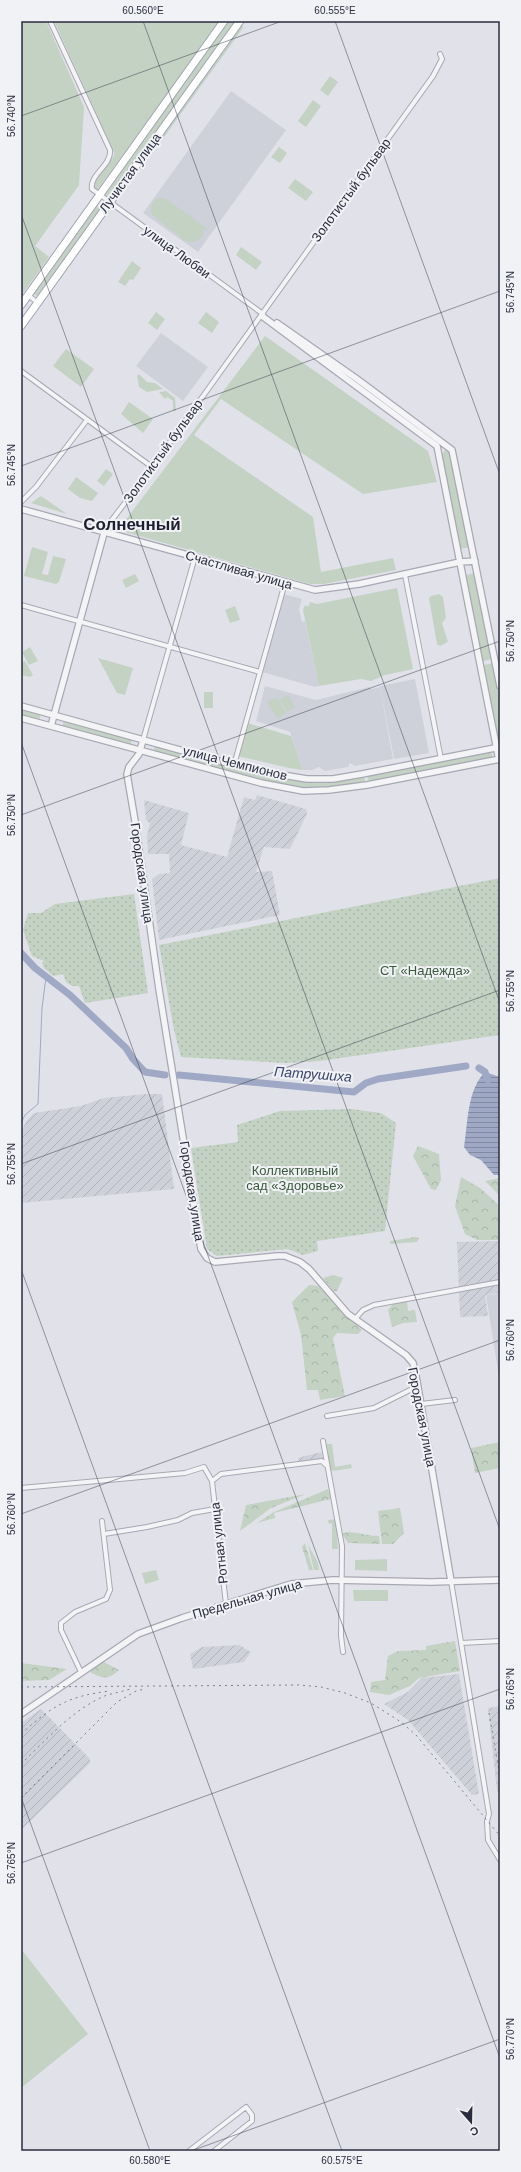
<svg xmlns="http://www.w3.org/2000/svg" width="521" height="2172" font-family="Helvetica,sans-serif">
	<style>
		.built { fill: #cfd1da }
		.industrial { fill: url(#industrial-furrows) }
		.green { fill: #c3d2c3 }
		.forest { fill: url(#forest-crowns) }
		.garden { fill: url(#garden-dots) }
		.water { fill: url(#water-rules) }
		.lines { fill: none; stroke-linecap: round; stroke-linejoin: round }
		.stream { stroke: #9fa9c5; stroke-width: 1 }
		.river { stroke: #9fa9c5; stroke-width: 7 }
		.minor-casing { stroke: #a7a8b3; stroke-width: 6 }
		.tertiary-casing { stroke: #a7a8b3; stroke-width: 8 }
		.primary-casing { stroke: #a2a4b3; stroke-width: 9 }
		.minor { stroke: #f4f4f7; stroke-width: 4 }
		.tertiary { stroke: #f4f4f7; stroke-width: 5.5 }
		.primary { stroke: #fff; stroke-width: 7 }
		.rail { stroke: #7c7f91; stroke-width: 1; stroke-dasharray: 2 4; stroke-linecap: butt }
		.ticks { fill: none; stroke: #2b2d3f; stroke-width: 1; stroke-opacity: 0.45 }
		.labels { text-anchor: middle; dominant-baseline: central; stroke-width: 4; stroke-linejoin: round; paint-order: stroke }
		.street-label { font-size: 13px; fill: #2b2d3f; stroke: #f1f2f6 }
		.park-label { font-size: 13px; fill: #39593b; stroke: #f1f2f6 }
		.water-label { font-size: 14px; font-style: italic; fill: #38446f; stroke: #f1f2f6 }
		.district-label { font-size: 17px; font-weight: bold; fill: #1d1f30; stroke: #f1f2f6 }
		.neatline { fill: none; stroke: #2b2d3f; stroke-width: 1.5 }
		.ticks-label { font-size: 10px; text-anchor: middle; fill: #2b2d3f }
	</style>
	<defs>
		<pattern id="industrial-furrows" width="10" height="10" patternUnits="userSpaceOnUse"><rect width="10" height="10" fill="#cfd1da"/><path d="M-1 1l2-2M0 10L10 0M9 11l2-2" fill="none" stroke="#b2b4bc"/></pattern>
		<pattern id="forest-crowns" width="20" height="18" patternUnits="userSpaceOnUse"><rect width="20" height="18" fill="#c3d2c3"/><path d="M2 6a3 3 0 1 1 6 0M12 15a3 3 0 1 1 6 0" fill="none" stroke="#a8b5a9"/></pattern>
		<pattern id="garden-dots" width="8" height="8" patternUnits="userSpaceOnUse"><rect width="8" height="8" fill="#c3d2c3"/><path d="M2 2h.1M6 6h.1" fill="none" stroke="#a8b5a9" stroke-width="1.8" stroke-linecap="round"/></pattern>
		<pattern id="water-rules" width="6" height="5" patternUnits="userSpaceOnUse"><rect width="6" height="5" fill="#9fa9c5"/><path d="M0 2.5h6" fill="none" stroke="#828aa1"/></pattern>
	</defs>
	<rect width="100%" height="100%" fill="#e1e2e9"/>
	<path class="built" d="M231,91L286,130L198,252L143,213Z
		M161,333L208,367L183,401L136,366Z
		M283,594L302,599L299,609L302,622L305,621L319,686L315,687L262,672Z
		M415,679L429,753L394,759L380,686Z
		M265,686L316,700L369,687L372,689L380,687L393,759L355,766L350,763L348,767L325,771L319,767L312,770H303L290,732L256,721Z
		M500,1294V1384L486,1295Z"/>
	<path class="industrial" d="M257,795L306,809L307,814L290,849L264,847L256,872L272,871L280,915L159,940L152,879L159,874L170,873L169,854H148L147,836L150,823L146,820L144,800L189,813L181,845L227,857L244,797L255,800Z
		M146,1094H162L174,1189L21,1203V1132L27,1120L34,1113L81,1106L104,1098Z
		M500,1241V1293L485,1295L488,1316L460,1317L457,1242Z
		M321,1452L323,1459L299,1462L298,1458Z
		M239,1645L251,1652L244,1662L193,1669L190,1654L202,1647Z
		M459,1674L479,1794L472,1795L408,1720L384,1704L408,1692L422,1678Z
		M500,1706V1794L497,1791L488,1708Z
		M41,1709L90,1759V1763L21,1830V1723Z"/>
	<path class="green" d="M21,21H46L84,107L79,185L35,246L49,257L21,296Z
		M54,21H220L98,189L94,188L93,185L114,156V152Z
		M227,21H237L109,196L107,197L106,194Z
		M242,25L243,28L151,155L154,148Z
		M330,76L338,82L328,96L320,90Z
		M313,100L321,106L306,127L298,121Z
		M279,147L287,153L280,163L271,157Z
		M295,179L313,192L306,201L288,188Z
		M159,198L166,199L208,229L206,231L203,229V235C198,242 192,244 184,240L152,215C149,207 151,201 159,198Z
		M97,206L101,208L37,296L34,294Z
		M241,247L262,262L256,270L236,255Z
		M132,261L141,268L133,280L130,279L125,286L118,282Z
		M156,312L165,319L157,330L148,323Z
		M206,312L219,322L212,333L198,323Z
		M265,336L428,451L437,482L363,494L221,399L194,435L313,517L321,572L393,558L396,570L324,584H310L118,530Z
		M66,349L94,369L81,387L53,366Z
		M139,374L147,382L155,383L163,389L147,392L139,387L137,376Z
		M166,391L175,398L176,411H173V401L167,397L165,399L159,392Z
		M129,402L153,419L143,433L121,414Z
		M446,449L449,450L470,547L460,549L442,454Z
		M106,469L113,474L104,486L97,481Z
		M76,477L98,493L92,501L80,498L68,489Z
		M41,496L67,514L31,503Z
		M32,547L48,552L42,574L48,575L53,556L66,559L59,582L56,584L24,576Z
		M475,573L492,659L483,661L466,575Z
		M135,574L139,581L126,588L122,580Z
		M397,588L413,669L385,675L371,681L361,679L319,686L303,610L305,605L308,607L310,602L317,604Z
		M439,594L443,597L446,618L442,623L448,642L440,646L437,644L429,598L431,596Z
		M235,606L240,620L230,623L225,610Z
		M30,647L38,661L29,665L22,652Z
		M98,658L133,668L125,695L117,693Z
		M25,661L33,675L30,677L21,675V663Z
		M493,663L500,701V734L497,735L484,665Z
		M204,692H213V708H204Z
		M288,695L295,707L287,712L280,700Z
		M277,697L286,713L277,718L267,702Z
		M21,709L41,714L39,720L21,716Z
		M64,720L132,740L130,746L62,727Z
		M247,723L291,736L303,770L289,768L238,756Z
		M155,746L273,778L296,781H338L364,776L365,781L338,787L297,788L272,783L153,752Z
		M491,751L493,758L369,781L367,775Z
		M327,1444H332L335,1467L351,1464L352,1468L333,1471L329,1468Z
		M336,1519L338,1549H332V1523L329,1524L328,1520Z
		M307,1541C310,1552 319,1558 319,1570H314Z
		M387,1559V1571L355,1570V1560Z
		M156,1570L159,1580L145,1584L142,1573Z
		M353,1590H388V1601H354Z
		M21,1949L88,2034L21,2088Z"/>
	<path class="forest" d="M418,1146L439,1154L441,1180L436,1190L431,1189L413,1156Z
		M461,1177L480,1188L500,1206V1240H477L465,1234L455,1206Z
		M500,1178V1196L485,1181Z
		M415,1237L419,1238L417,1242L390,1244V1241Z
		M333,1275L343,1278L337,1291H334L323,1278Z
		M309,1285L319,1286L362,1330L358,1334L337,1333L333,1338L345,1396L320,1400L318,1390H307L301,1335L292,1302Z
		M407,1301L408,1311L415,1310L417,1322L403,1323L392,1327L388,1310L393,1304Z
		M500,1442V1468L475,1473L471,1448Z
		M328,1489L331,1499L274,1513L275,1518L257,1523L274,1512Z
		M306,1494L271,1508L240,1531L246,1505Z
		M400,1508L404,1533L393,1544H382L378,1511Z
		M347,1532C358,1532 368,1536 379,1536L380,1544L348,1543L342,1534Z
		M305,1543L313,1570H309L302,1547Z
		M455,1641L460,1671L419,1678L410,1686L389,1695L370,1692L371,1682L385,1680L388,1656L398,1651L426,1650V1646Z
		M102,1661L119,1670C109,1680 102,1679 90,1672Z
		M21,1663L67,1669L49,1680L21,1681Z"/>
	<path class="garden" d="M500,878V1035L320,1061L286,1063L181,1057L174,1030L159,945Z
		M134,894L148,993L85,1003L79,986H72L66,982L63,974L53,976L44,968L42,963L44,961L32,956L23,930L28,913H41L55,904Z
		M351,1109L381,1113L396,1123L385,1231L317,1241L318,1251L303,1255L288,1249L217,1256L207,1249L191,1148L238,1142L237,1125L280,1111Z"/>
	<path class="water" d="M485,1072L500,1077V1175H494L481,1160L470,1155L464,1147C468,1123 467,1090 485,1072Z"/>
	<g class="lines">
		<path class="stream" d="M21,1123L25,1115L38,1104L42,1008L46,977"/>
		<path class="river" d="M21,953L35,968L70,995L126,1048L133,1059L145,1072L165,1075
			M479,1068L485,1072L488,1080
			M179,1075L354,1092L366,1083L378,1079L466,1066"/>
		<defs>
			<path id="minor" d="M50,21L110,150C112,165 89,175 92,189L263,314
				M28,295L38,303
				M21,371L152,467
				M21,502L36,487L87,420
				M104,533L108,525L147,474L433,76L442,59L440,54
				M405,575L441,759
				M21,605L260,672
				M143,740L195,557
				M234,765L285,583
				M355,1319L363,1310L374,1305L500,1282
				M421,1404L455,1400
				M327,1416L374,1408L418,1386
				M323,1441L342,1546L341,1636L343,1652
				M212,1481L221,1474L322,1461L326,1465
				M21,1488L185,1473L204,1467L212,1481L226,1604
				M104,1534L147,1527L178,1520L192,1513L215,1509
				M451,1581L489,1814L487,1821L488,1840L500,1860
				M461,1643L500,1641
				M81,1672L61,1630V1623L75,1612L106,1599L110,1590L102,1521
				M189,2151L246,2107L252,2115V2121L214,2151"/>
			<path id="tertiary" d="M262,316L437,446L499,760
				M277,323L357,379L452,450L500,686
				M21,509L315,590L359,584L460,562L475,561
				M21,706L252,770L307,779H333L362,774L500,747
				M21,718L261,783L303,791L329,790L367,785L500,759
				M51,726L104,533
				M143,740L139,754L129,767L127,774L135,821L159,989L201,1249L207,1258L215,1262L277,1256H285L300,1262L309,1269L348,1314L406,1355L413,1363L416,1376L451,1581
				M21,1714L138,1634L182,1618L291,1584L333,1580L431,1582L500,1580"/>
			<path id="primary" d="M21,305L224,21
				M21,326L240,21"/>
		</defs>
		<use href="#minor" class="minor-casing"/>
		<use href="#tertiary" class="tertiary-casing"/>
		<use href="#primary" class="primary-casing"/>
		<use href="#minor" class="minor"/>
		<use href="#tertiary" class="tertiary"/>
		<use href="#primary" class="primary"/>
		<path class="rail" d="M21,1687L299,1685L321,1687L345,1693L371,1703L401,1722L416,1735L500,1836
			M489,1713L500,1777
			M21,1734C52,1706 68,1696 110,1691
			M21,1764C46,1740 74,1708 107,1695C115,1693 123,1691 131,1689
			M21,1798L117,1702L136,1691L145,1689"/>
	</g>
	<path class="ticks" d="M143,21L500,1003M335,21L500,475M21,116L282,21M21,214L500,1530M21,466L500,291M21,742L500,2058M21,815L500,641M21,1164L500,990M21,1269L342,2151M21,1514L500,1340M21,1797L150,2151M21,1863L500,1689M191,2151L500,2039"/>
	<g class="labels">
		<g class="street-label">
			<text transform="translate(130 173) rotate(-54)">Лучистая улица</text>
			<text transform="translate(351 190) rotate(-54)">Золотистый бульвар</text>
			<text transform="translate(177 252) rotate(36)">улица Любви</text>
			<text transform="translate(163 451) rotate(-54)">Золотистый бульвар</text>
			<text transform="translate(239 570) rotate(16)">Счастливая улица</text>
			<text transform="translate(235 763) rotate(14)">улица Чемпионов</text>
			<text transform="translate(142 873) rotate(82)">Городская улица</text>
			<text transform="translate(192 1191) rotate(81)">Городская улица</text>
			<text transform="translate(422 1417) rotate(79)">Городская улица</text>
			<text transform="translate(219 1543) rotate(-96)">Ротная улица</text>
			<text transform="translate(247 1599) rotate(-16)">Предельная улица</text>
		</g>
		<g class="park-label">
			<text x="425" y="970">СТ «Надежда»</text>
			<text x="295" y="1170">Коллективный<tspan x="295" dy="15">сад «Здоровье»</tspan></text>
		</g>
		<g class="water-label">
			<text transform="translate(313 1074) rotate(4)">Патрушиха</text>
		</g>
		<g class="district-label">
			<text x="132" y="524">Солнечный</text>
		</g>
	</g>
	<rect width="521" height="2172" fill="none" stroke="#f1f2f6" stroke-width="44"/>
	<g transform="translate(471 2122) rotate(160)" stroke="#f1f2f6" stroke-width="3" paint-order="stroke">
	<path d="M0-3L7 15L0 10L-7 15Z" fill="#2b2d3f"/>
	<text y="-6" font-size="11" font-weight="bold" text-anchor="middle" fill="#2b2d3f">С</text>
	</g>
	<rect x="22" y="22" width="477" height="2128" class="neatline"/>
	<g class="ticks-label">
		<text x="143" y="14">60.560°E</text>
		<text x="335" y="14">60.555°E</text>
		<text transform="translate(11 116) rotate(-90)" y="4">56.740°N</text>
		<text transform="translate(510 292) rotate(-90)" y="4">56.745°N</text>
		<text transform="translate(11 465) rotate(-90)" y="4">56.745°N</text>
		<text transform="translate(510 641) rotate(-90)" y="4">56.750°N</text>
		<text transform="translate(11 815) rotate(-90)" y="4">56.750°N</text>
		<text transform="translate(510 991) rotate(-90)" y="4">56.755°N</text>
		<text transform="translate(11 1164) rotate(-90)" y="4">56.755°N</text>
		<text transform="translate(510 1340) rotate(-90)" y="4">56.760°N</text>
		<text transform="translate(11 1514) rotate(-90)" y="4">56.760°N</text>
		<text transform="translate(510 1689) rotate(-90)" y="4">56.765°N</text>
		<text transform="translate(11 1863) rotate(-90)" y="4">56.765°N</text>
		<text transform="translate(510 2039) rotate(-90)" y="4">56.770°N</text>
		<text x="150" y="2164">60.580°E</text>
		<text x="342" y="2164">60.575°E</text>
	</g>
</svg>
